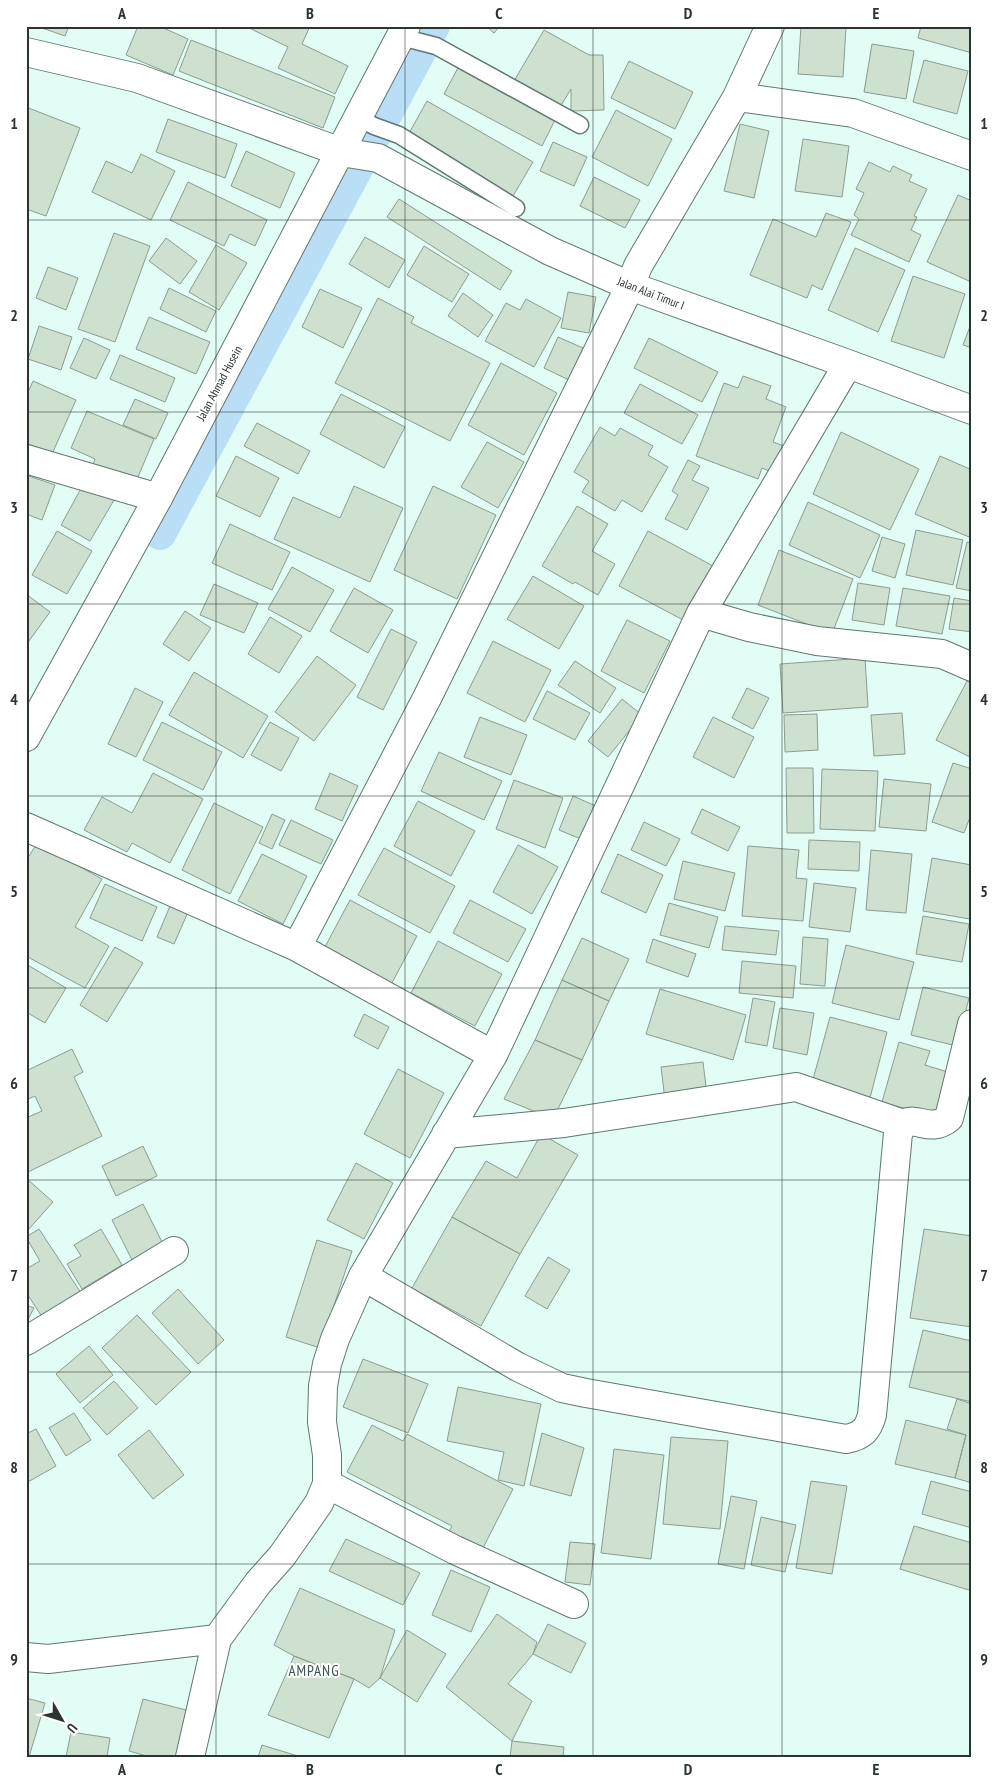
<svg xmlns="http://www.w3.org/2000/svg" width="998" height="1783" font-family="'PT Sans Narrow',sans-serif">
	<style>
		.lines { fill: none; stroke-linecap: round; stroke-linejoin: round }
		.canal { stroke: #badef6; stroke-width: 32 }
		.building { fill: #cee1d1; stroke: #8b9d8e }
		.lane-casing { stroke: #607872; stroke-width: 19 }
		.street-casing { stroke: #607872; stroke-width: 30 }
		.secondary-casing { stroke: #607872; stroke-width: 30 }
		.lane { stroke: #fff; stroke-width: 16 }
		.street { stroke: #fff; stroke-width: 28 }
		.secondary { stroke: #fff; stroke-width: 28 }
		.grid { fill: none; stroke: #2a3532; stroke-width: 1; stroke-opacity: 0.55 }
		.labels { text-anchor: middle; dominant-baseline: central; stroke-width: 4; stroke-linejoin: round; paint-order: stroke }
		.street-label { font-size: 12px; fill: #2a3532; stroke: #fff }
		.quarter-label { font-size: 15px; letter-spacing: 1px; fill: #3e5650; stroke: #fff }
		.neatline { fill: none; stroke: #2a3532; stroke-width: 2 }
		.grid-label { font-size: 16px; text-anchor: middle; font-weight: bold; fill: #2a3532 }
	</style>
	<rect width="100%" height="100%" fill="#e1fdf6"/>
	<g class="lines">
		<path class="canal" d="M160,534L434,26"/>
	</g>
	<path class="building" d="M36,26H69L65,36Z
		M138,26H159L188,39L173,75L126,55Z
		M245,26H310L302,44L348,66L335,94L278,68L288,47Z
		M486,26H500L494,33Z
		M801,26L846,28L843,77L798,74Z
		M921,26H972V53L918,38Z
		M544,30L589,55H603L604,110L571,111V89L560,107L514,81Z
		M191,40L335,97L323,128L179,71Z
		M872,44L914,51L906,99L864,92Z
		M924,60L968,71L957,114L913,102Z
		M629,61L693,92L675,129L611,98Z
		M460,64L557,116L542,146L444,94Z
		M427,101L533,162L513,196L408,135Z
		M26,107L80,128L46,216L26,209Z
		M616,110L672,139L648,186L592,157Z
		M168,119L237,144L225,178L156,152Z
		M740,124L769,131L754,198L724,191Z
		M803,139L849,146L842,197L795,191Z
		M553,142L587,157L574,186L540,171Z
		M246,151L295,173L280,208L231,186Z
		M141,154L175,171L151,220L92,192L106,161L132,173Z
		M869,162L890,172L893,166L912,175L909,181L927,189L914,216L917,217L911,230L921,235L909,262L851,235L859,219L854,215L864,193L856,189Z
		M594,177L640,200L625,228L580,206Z
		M188,182L267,220L255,246L230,234L224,246L170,220Z
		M958,195L972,201V275L969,281L927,262Z
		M399,199L512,271L500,290L387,217Z
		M826,213L851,222L822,290L812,285L807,298L750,275L773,219L816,237Z
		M114,233L150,246L115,342L78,329Z
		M365,237L405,260L389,288L349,264Z
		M166,238L197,261L180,284L149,261Z
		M216,245L247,263L219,310L189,292Z
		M424,246L469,274L452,302L407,275Z
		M855,248L905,270L878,332L828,310Z
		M48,267L78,278L66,310L36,298Z
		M913,276L965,294L944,358L891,341Z
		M169,288L216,311L206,332L160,309Z
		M320,289L362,308L343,348L302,327Z
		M568,292L596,297L589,333L561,328Z
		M463,293L493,315L478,337L448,316Z
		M378,298L414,317L411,323L490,363L450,441L335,383Z
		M526,299L561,318L534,367L485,341L506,303L520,310Z
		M149,317L210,342L196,374L136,349Z
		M972,321V348L963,345Z
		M39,326L72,337L61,370L28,359Z
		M558,337L583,348L569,380L544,368Z
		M84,338L110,350L96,379L70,368Z
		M649,338L718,372L702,402L634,368Z
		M120,355L175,378L165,402L110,379Z
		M501,363L557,393L524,455L468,425Z
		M743,376L771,386L766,399L786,407L773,442L784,446L774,473L762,468L758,479L696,456L724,383L738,388Z
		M33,381L76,400L52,454L26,443V397Z
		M640,384L698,415L682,444L624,413Z
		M341,394L405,427L384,468L320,434Z
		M135,399L168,413L156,439L123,425Z
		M87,411L154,439L135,484L92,467L95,459L71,448Z
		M257,423L310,451L298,474L244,446Z
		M600,427L615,436L620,428L653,446L648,455L668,467L642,512L622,500L615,511L582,492L589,481L574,472Z
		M841,432L919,469L890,530L813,494Z
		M487,442L524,462L498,508L461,487Z
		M236,456L279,478L260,517L216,496Z
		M940,456L972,470V531L969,537L915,514Z
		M688,460L700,466L692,480L709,488L687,530L665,519L678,495L672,491Z
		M26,475L55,485L42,520L26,514Z
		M84,483L114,500L90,541L61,525Z
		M354,486L403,508L370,582L274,539L293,497L340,518Z
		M433,486L496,515L457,599L394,570Z
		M808,502L880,535L860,578L789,545Z
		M577,506L608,524L592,551L615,564L598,595L575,582L573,584L542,566Z
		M230,524L290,552L272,590L212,563Z
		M916,530L963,540L953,585L906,575Z
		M57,531L92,551L67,594L32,575Z
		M648,531L715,567L685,621L619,586Z
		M882,537L905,544L895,578L872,571Z
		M967,542L972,543V591L956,588Z
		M779,550L853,579L832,634L758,605Z
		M292,567L334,590L310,632L268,609Z
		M533,576L584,606L559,649L507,619Z
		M858,583L890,588L884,625L852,620Z
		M214,584L258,603L244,633L200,615Z
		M354,588L393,610L368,653L330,631Z
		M903,588L950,596L942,634L896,626Z
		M26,594L50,612L26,645Z
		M954,598L972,601V632L949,629Z
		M185,611L211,628L189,661L163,644Z
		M270,617L302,636L279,673L248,654Z
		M627,620L670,641L644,693L601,671Z
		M391,629L417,642L383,710L357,697Z
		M493,641L551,670L525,722L467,693Z
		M317,656L356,685L314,741L275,712Z
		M865,658L868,707L783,713L780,664Z
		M575,661L616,688L600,713L558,685Z
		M194,672L268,716L243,758L169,715Z
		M967,681L972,684V758L936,740Z
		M135,688L163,702L136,757L108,744Z
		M747,688L769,698L753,729L732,718Z
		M547,691L590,713L575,740L533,719Z
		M622,699L642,715L608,757L588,741Z
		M902,713L905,754L874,756L871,715Z
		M817,714L818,750L785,752L784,715Z
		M480,717L527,735L511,775L464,757Z
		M713,717L754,737L734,778L693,757Z
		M162,722L222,752L203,790L143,760Z
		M270,722L299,738L281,771L251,755Z
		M439,752L502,781L484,820L421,791Z
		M953,763L972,769V812L964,833L932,822Z
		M786,768H813L814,833H787Z
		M822,769L878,771L875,831L820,829Z
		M153,773L203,799L170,863L132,843L127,852L84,830L102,797L132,813Z
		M330,773L358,786L342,821L315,809Z
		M884,779L931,784L926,831L879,827Z
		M514,780L563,798L545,848L496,829Z
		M573,796L596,806L581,839L559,830Z
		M418,801L475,831L451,876L394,846Z
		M214,803L263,827L230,894L182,870Z
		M702,809L740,827L728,851L691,833Z
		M272,814L285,820L272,849L259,843Z
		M291,820L333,840L321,864L279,845Z
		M644,822L680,839L666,866L631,850Z
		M809,840L860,842L859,871L808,869Z
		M37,843L102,879L75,927L109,946L85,988L26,956V944L28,941L26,940V861Z
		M518,845L558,867L532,914L493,892Z
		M748,846L799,850L796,878L807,879L803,921L742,916Z
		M384,848L455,886L430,933L358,895Z
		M871,850L912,854L906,913L866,910Z
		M262,854L307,876L283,924L238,901Z
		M618,854L663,875L646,913L601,892Z
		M932,858L972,865V908L970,919L923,911Z
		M683,861L735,873L725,911L674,899Z
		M814,883L856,888L850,932L809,927Z
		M105,884L157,907L142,941L90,918Z
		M350,900L417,936L386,994L319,958Z
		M470,900L526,929L508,962L453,933Z
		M669,903L718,917L709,948L660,935Z
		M170,906L188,912L174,944L157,937Z
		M923,916L969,924L962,962L916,954Z
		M725,926L779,931L776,955L722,950Z
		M803,937L828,939L825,986L800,984Z
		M582,938L629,959L609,1001L562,980Z
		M653,939L696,954L688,977L646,962Z
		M438,941L502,974L475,1026L411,993Z
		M846,945L914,962L899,1020L832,1003Z
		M115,947L143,963L107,1022L80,1005Z
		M742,961L796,966L793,998L739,993Z
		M26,964L66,988L45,1023L26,1012Z
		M562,980L609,1001L582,1060L535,1040Z
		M923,987L969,998L957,1046L911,1035Z
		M660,989L746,1015L733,1060L646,1034Z
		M753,998L775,1002L767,1046L745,1042Z
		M780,1008L814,1013L807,1055L773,1048Z
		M364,1014L389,1027L378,1049L354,1036Z
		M830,1017L887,1032L870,1098L812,1083Z
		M535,1040L582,1060L553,1119L504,1099Z
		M899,1042L930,1051L925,1065L951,1073L939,1118L882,1102Z
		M72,1049L83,1072L74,1077L102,1136L28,1172L26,1169V1118L42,1111L35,1096L26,1100V1071Z
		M703,1062L707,1095L665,1100L661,1067Z
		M398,1069L444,1093L410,1158L364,1134Z
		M541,1134L578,1155L520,1254L452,1217L486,1161L517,1178Z
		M143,1146L157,1176L116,1196L102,1166Z
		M356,1163L393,1183L364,1239L327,1220Z
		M26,1178L53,1202L28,1230L26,1229Z
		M143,1204L167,1252L136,1268L112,1220Z
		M452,1217L520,1254L481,1326L412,1288Z
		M39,1229L83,1296L44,1320L26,1292V1269L40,1261L26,1237Z
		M101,1229L122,1265L82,1289L67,1264L81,1256L74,1245Z
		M924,1229L972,1236V1327L910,1318Z
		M317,1240L352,1251L320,1348L286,1337Z
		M548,1257L570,1270L547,1309L525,1296Z
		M178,1289L224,1340L198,1364L152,1313Z
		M26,1305L34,1308L26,1323Z
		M137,1315L191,1372L156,1405L102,1348Z
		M923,1330L972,1341V1402L909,1387Z
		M89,1346L113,1375L80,1403L56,1374Z
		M363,1359L428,1384L408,1433L343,1407Z
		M114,1381L138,1408L107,1435L83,1408Z
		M458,1387L541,1404L524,1486L498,1480L504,1452L447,1441Z
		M957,1399L972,1404V1483L955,1478L966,1435L947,1429Z
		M74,1413L91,1440L66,1456L49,1428Z
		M906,1420L966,1435L955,1478L895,1464Z
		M372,1425L403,1441L407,1434L513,1489L481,1552L447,1535L452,1526L347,1472Z
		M36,1429L56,1466L26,1483V1434Z
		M149,1430L184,1475L153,1499L118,1455Z
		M542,1433L584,1448L571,1496L530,1485Z
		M671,1437L728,1441L720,1529L663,1524Z
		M614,1449L664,1455L651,1559L601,1553Z
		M811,1481L847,1486L832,1574L796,1568Z
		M931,1481L972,1492V1528L922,1514Z
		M731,1496L757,1501L744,1569L718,1564Z
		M761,1517L796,1525L785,1572L751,1565Z
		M914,1526L972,1543V1591L900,1569Z
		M346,1539L420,1573L403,1605L329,1571Z
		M570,1542L595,1544L590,1585L565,1582Z
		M451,1570L490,1587L471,1632L432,1615Z
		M300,1588L395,1630L380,1678L369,1688L354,1679L294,1656L274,1645Z
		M497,1614L537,1642L533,1654L508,1684L532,1701L512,1741L446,1687Z
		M548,1624L586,1643L571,1673L533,1654Z
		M407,1630L446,1654L417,1702L380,1678Z
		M294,1656L354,1679L329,1738L268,1715Z
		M26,1698L45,1703L29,1757H26Z
		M143,1699L190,1711L178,1757H150L129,1751Z
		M71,1732L110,1738L107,1757H66Z
		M512,1741L564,1747L563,1757H510Z
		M262,1745L301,1757H258Z"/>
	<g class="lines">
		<defs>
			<path id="lane" d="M401,37L436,46L580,125
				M359,118L374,126L399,135L516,208"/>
			<path id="street" d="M26,52L137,78L341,152L378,158L550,251L630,286L848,364L972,410
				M737,97L853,113L972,156
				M26,459L158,498
				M701,613L749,627L817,641L942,654L972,667
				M26,827L297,947L493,1055
				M297,947L427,698L630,286L638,266L737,97L770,26
				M446,1134L564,1123L796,1087L903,1124
				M363,1276L518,1367L562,1388L586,1393L846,1439C862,1436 868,1430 872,1415L898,1133C900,1130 902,1125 905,1123C918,1117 931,1133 949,1118L972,1024
				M26,1341L174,1251
				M327,1484L455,1550L574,1604
				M26,1657L48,1659L217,1639
				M190,1757L217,1639L258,1583L282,1556L319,1503L327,1484V1455L322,1422L323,1386L327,1364L335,1339L363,1276L493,1055L701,613L848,364"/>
			<path id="secondary" d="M26,737L158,498L406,26"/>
		</defs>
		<use href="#lane" class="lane-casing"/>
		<use href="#street" class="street-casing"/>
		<use href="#secondary" class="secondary-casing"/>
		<use href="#lane" class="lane"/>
		<use href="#street" class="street"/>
		<use href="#secondary" class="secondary"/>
	</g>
	<path class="grid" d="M216,26V1757M405,26V1757M593,26V1757M782,26V1757M26,220H972M26,412H972M26,604H972M26,796H972M26,988H972M26,1180H972M26,1372H972M26,1564H972"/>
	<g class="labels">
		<g class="street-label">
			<text transform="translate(651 293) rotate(21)">Jalan Alai Timur I</text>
			<text transform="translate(219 383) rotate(-62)">Jalan Ahmad Husein</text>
		</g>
		<g class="quarter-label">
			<text x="314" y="1670">AMPANG</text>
		</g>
	</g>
	<rect width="998" height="1783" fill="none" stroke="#ffffff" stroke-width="55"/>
	<g transform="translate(62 1720) rotate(129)" stroke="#ffffff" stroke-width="4" paint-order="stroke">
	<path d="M0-4L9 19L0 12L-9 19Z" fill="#2a3532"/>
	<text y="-8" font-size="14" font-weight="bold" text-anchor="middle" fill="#2a3532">U</text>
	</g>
	<rect x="28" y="28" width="942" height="1728" class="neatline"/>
	<g class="grid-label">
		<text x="122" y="19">A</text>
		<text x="310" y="19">B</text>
		<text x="499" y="19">C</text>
		<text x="688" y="19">D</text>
		<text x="876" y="19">E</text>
		<text x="14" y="129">1</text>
		<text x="984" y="129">1</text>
		<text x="14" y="321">2</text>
		<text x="984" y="321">2</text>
		<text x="14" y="513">3</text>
		<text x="984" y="513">3</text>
		<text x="14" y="705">4</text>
		<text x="984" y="705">4</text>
		<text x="14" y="897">5</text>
		<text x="984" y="897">5</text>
		<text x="14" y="1089">6</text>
		<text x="984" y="1089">6</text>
		<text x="14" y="1281">7</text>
		<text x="984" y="1281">7</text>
		<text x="14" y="1473">8</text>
		<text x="984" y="1473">8</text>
		<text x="14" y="1665">9</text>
		<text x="984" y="1665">9</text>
		<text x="122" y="1775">A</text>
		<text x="310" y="1775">B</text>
		<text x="499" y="1775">C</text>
		<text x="688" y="1775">D</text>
		<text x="876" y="1775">E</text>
	</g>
</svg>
